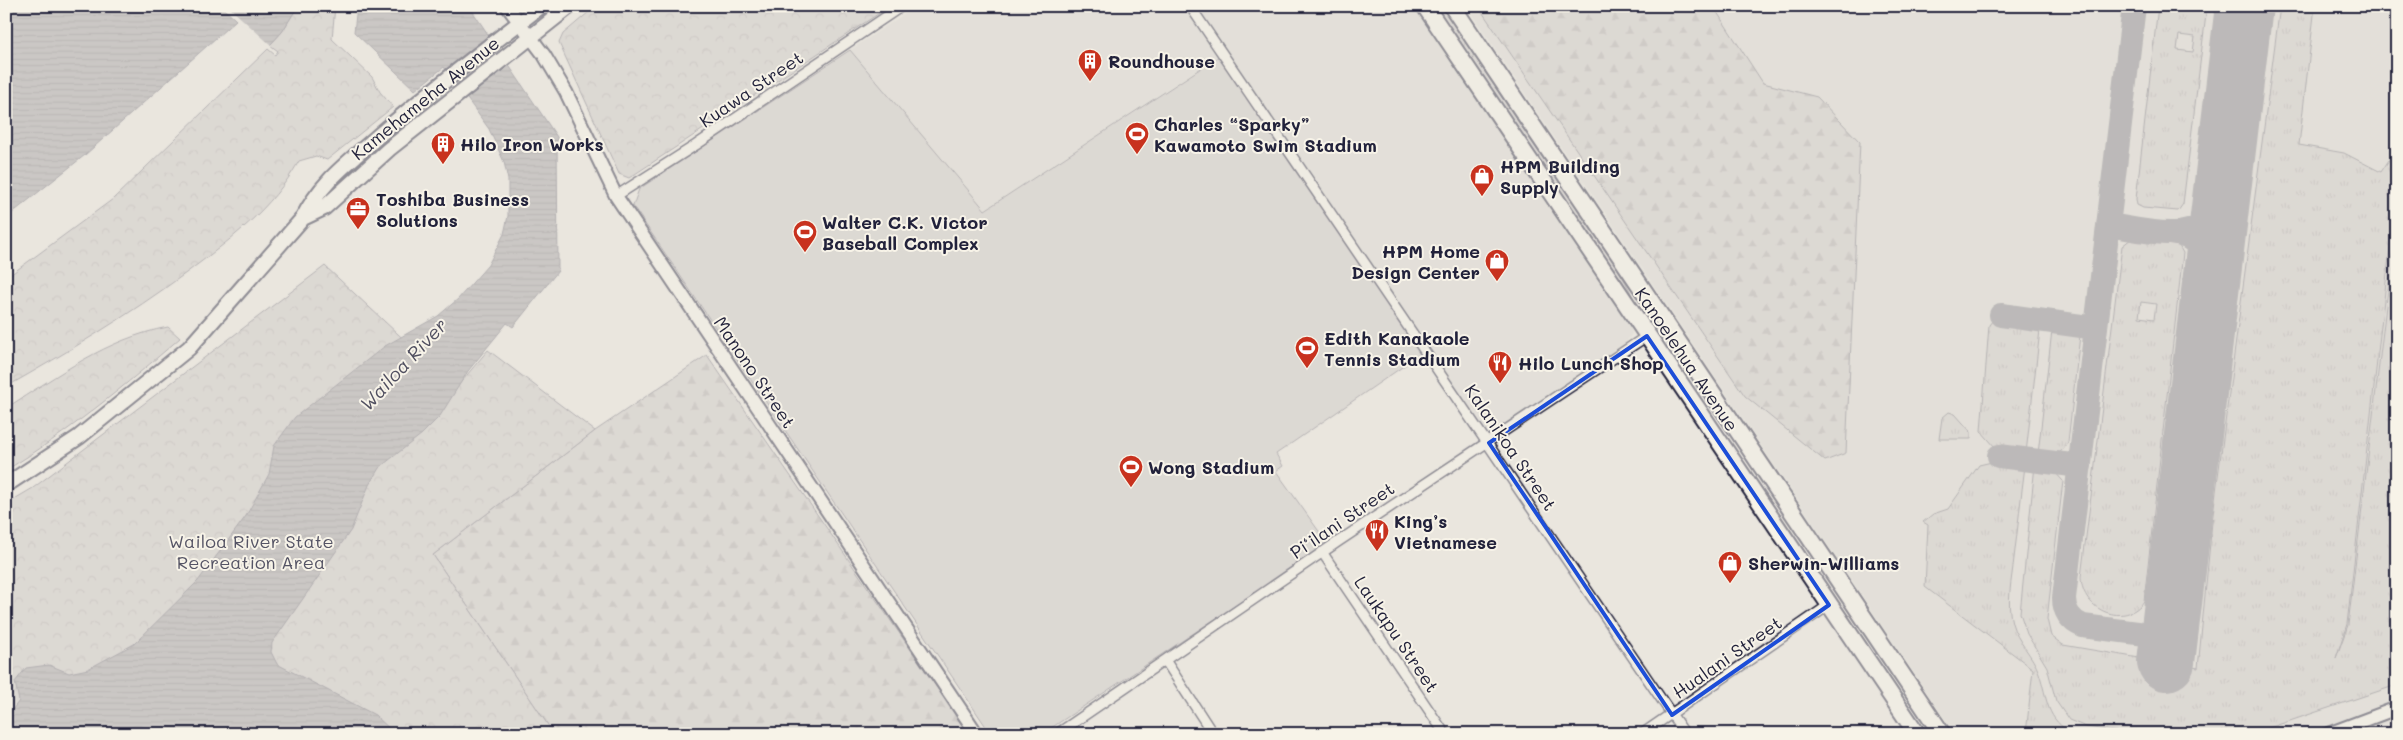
<svg xmlns="http://www.w3.org/2000/svg" width="2403" height="740" font-family="Mali,sans-serif">
	<style>
		.built { fill: #dbd8d2 }
		.grass { fill: url(#grass-tufts); stroke: #787680; fill-rule: evenodd }
		.forest { fill: url(#forest-firs); stroke: #787680 }
		.park { fill: url(#park-crowns); stroke: #787680 }
		.pitch { fill: #cdc9c6; stroke: #787680 }
		.water { fill: url(#water-rules); stroke: #716f7b }
		.pier { fill: #eae6de }
		.lines { fill: none; stroke-linecap: round; stroke-linejoin: round }
		.taxiway { stroke: #86848c; stroke-width: 24 }
		.runway { stroke: #86848c; stroke-width: 58 }
		.street-casing { stroke: #22223b; stroke-width: 12 }
		.secondary-casing { stroke: #22223b; stroke-width: 16 }
		.primary-casing { stroke: #22223b; stroke-width: 18 }
		.highway-casing { stroke: #22223b; stroke-width: 20 }
		.street { stroke: #f7f3e8; stroke-width: 9 }
		.secondary { stroke: #f7f3e8; stroke-width: 12 }
		.primary { stroke: #f7f3e8; stroke-width: 14 }
		.highway { stroke: #f7f3e8; stroke-width: 16 }
		.marked { fill: none; stroke: #1d4ed8; stroke-width: 4; stroke-linejoin: round }
		.labels { text-anchor: middle; dominant-baseline: central; stroke-width: 4; stroke-linejoin: round; paint-order: stroke }
		.poi-label { font-size: 18px; font-weight: bold; fill: #22223b; stroke: #f7f3e8; text-anchor: start }
		.street-label { font-size: 18px; fill: #22223b; stroke: #f7f3e8 }
		.park-label { font-size: 18px; fill: #555465; stroke: #f7f3e8 }
		.water-label { font-size: 19px; font-style: italic; fill: #504f60; stroke: #f7f3e8 }
	</style>
	<defs>
		<pattern id="grass-tufts" width="24" height="20" patternUnits="userSpaceOnUse" patternTransform="scale(1.25)"><rect width="24" height="20" fill="#cdc9c6"/><path d="M3 7l-1-3M5 7V3M7 7l1-3M15 17l-1-3M17 17v-4M19 17l1-3" fill="none" stroke="#b0acab"/></pattern>
		<pattern id="forest-firs" width="22" height="20" patternUnits="userSpaceOnUse" patternTransform="scale(1.25)"><rect width="22" height="20" fill="#cdc9c6"/><path d="M5 1l3.5 6h-7zM16 11l3.5 6h-7z" fill="#b0acab"/></pattern>
		<pattern id="park-crowns" width="20" height="18" patternUnits="userSpaceOnUse" patternTransform="scale(1.25)"><rect width="20" height="18" fill="#cdc9c6"/><path d="M2 6a3 3 0 1 1 6 0M12 15a3 3 0 1 1 6 0" fill="none" stroke="#b0acab"/></pattern>
		<pattern id="water-rules" width="6" height="5" patternUnits="userSpaceOnUse" patternTransform="scale(1.25)"><rect width="6" height="5" fill="#a6a3a6"/><path d="M0 2.5h6" fill="none" stroke="#878488"/></pattern>
	</defs>
	<rect width="100%" height="100%" fill="#eae6de"/>
	<filter id="ink" filterUnits="userSpaceOnUse"><feTurbulence type="fractalNoise" baseFrequency=".02" numOctaves="2"/><feDisplacementMap in="SourceGraphic" scale="10" xChannelSelector="R" yChannelSelector="G"/><feConvolveMatrix kernelMatrix="1 2 1 2 8 2 1 2 1" color-interpolation-filters="sRGB"/></filter>
	<g filter="url(#ink)">
		<path class="built" d="M916,6H1414L1631,326L1632,334L1624,345L1490,437L1224,52L984,210L850,50Z
			M1466,6H2397V734H1955Z"/>
		<path class="grass" d="M1435,6H1442C1476,59 1511,112 1547,164C1578,208 1612,252 1635,301Z
			M2158,6H2207L2183,204L2178,211L2143,208L2137,205L2136,199ZM2179,35L2195,37L2193,52L2177,50Z
			M2280,6H2315L2299,145L2344,153L2381,172L2395,151L2397,133V186L2347,624L2336,658L2348,625L2397,213V685L2251,734H2135L2086,727L2069,720L2056,701L2047,667L2027,634L2020,613L2035,465L2053,470L2063,481L2047,619L2051,636L2063,645L2198,668L2212,522Z
			M2131,239L2179,246L2183,253L2144,601C2126,628 2082,612 2081,577L2122,246ZM2141,302L2156,304L2154,319L2139,317Z
			M1993,320L2040,330L2026,453L1995,447L1981,431L1989,325Z
			M2052,330L2080,335L2068,442C2061,456 2052,456 2038,454Z
			M1949,412L1955,414L1971,432V439H1939L1942,418Z
			M1996,461L2025,466C2021,496 2018,527 2014,558C2012,579 2006,602 2012,623C2017,642 2033,655 2039,673C2048,699 2045,720 2074,734H2026L2033,669L1925,587L1928,525L1923,522L1933,514L1948,509L1979,465Z"/>
		<path class="forest" d="M1478,6H1713L1763,83L1817,97L1860,142L1846,453L1825,461L1745,396Z
			M707,355L969,734H554L433,555L595,431Z"/>
		<path class="park" d="M298,6H335L332,39L372,77L380,92L393,107L327,160L316,156L299,161C272,209 229,241 186,273C129,315 68,352 6,387V278L113,199L268,49L275,55L278,51L270,45L282,32Z
			M596,6H890L629,178L619,174L559,43L563,34Z
			M325,266L456,388L488,350L595,431L433,555L554,734H6V504L33,488Z
			M168,327L180,338C127,384 67,434 6,470V408C59,375 106,339 168,327Z"/>
		<path class="pitch" d="M850,50L985,210L1221,55L1421,354L1276,454L1283,466L1276,471L1328,544L1042,734H991L633,206L639,189Z"/>
		<path class="water" d="M6,6H221L236,20L85,155L6,218Z
			M228,6H298L282,32L270,45Z
			M357,6H469L557,137L558,271L513,327L507,323L468,371L440,416L422,434L379,468L369,485L351,530L272,643L271,652L277,664L375,715L395,734H151C142,720 127,727 116,734H6V718L19,701L15,682L26,668L49,665L69,673L88,669L134,644L198,581L246,516L269,474L274,446L295,417L385,346L438,316L458,299L488,265L504,234L508,216V180L504,162L489,129L444,67L415,90L354,32Z"/>
		<path class="pier" d="M221,6H228L272,46L269,47Z"/>
		<g class="lines">
			<path class="taxiway" d="M2134,6L2064,598C2064,611 2070,621 2083,626L2169,637
				M2109,225C2139,229 2193,246 2213,214C2217,207 2219,197 2222,189
				M2179,234C2202,241 2209,257 2211,280
				M2001,315L2096,328
				M1999,456L2080,466"/>
			<path class="runway" d="M2166,662L2244,6"/>
			<defs>
				<path id="street" d="M1190,6L1685,734
					M616,196L696,145L902,6
					M1322,552L1445,734
					M1165,660L1213,734
					M1057,734L1339,541L1647,336
					M1642,734L1829,605"/>
				<path id="secondary" d="M507,6L544,55L566,92L616,196L977,734
					M2328,734L2397,708"/>
				<path id="primary" d="M303,218L324,208L389,149L570,6
					M6,485L79,437L189,348L303,218C321,182 348,163 377,137C430,91 485,49 541,6"/>
				<path id="highway" d="M1425,6L1917,734
					M1452,6L1942,734"/>
			</defs>
			<use href="#street" class="street-casing"/>
			<use href="#secondary" class="secondary-casing"/>
			<use href="#primary" class="primary-casing"/>
			<use href="#highway" class="highway-casing"/>
			<use href="#street" class="street"/>
			<use href="#secondary" class="secondary"/>
			<use href="#primary" class="primary"/>
			<use href="#highway" class="highway"/>
		</g>
	</g>
	<path d="M0 0H2403V740H0ZM1647,336L1829,605L1672,715L1489,443Z" fill="#eae6de" fill-opacity=".55" fill-rule="evenodd"/>
	<path class="marked" d="M1647,336L1829,605L1672,715L1489,443Z"/>
	<defs>
		<symbol id="building-pin" viewBox="-11 -11 22 30"><path d="M0 17L-7.5 6A9.5 9.5 0 1 1 7.5 6Z" fill="#c8321e" stroke="#f7f3e8"/><path d="M-4-6H4V6H1V3H-1V6H-4ZM-2.5-4.3h1.7v1.8h-1.7ZM.8-4.3h1.7v1.8H.8ZM-2.5-1h1.7V.8h-1.7ZM.8-1h1.7V.8H.8Z" fill="#fff"/></symbol>
		<symbol id="stadium-pin" viewBox="-11 -11 22 30"><path d="M0 17L-7.5 6A9.5 9.5 0 1 1 7.5 6Z" fill="#c8321e" stroke="#f7f3e8"/><path d="M0-5a6.5 5 0 1 0 0 10a6.5 5 0 1 0 0-10ZM-3.5-1.8h7v3.6h-7Z" fill="#fff"/></symbol>
		<symbol id="shop-pin" viewBox="-11 -11 22 30"><path d="M0 17L-7.5 6A9.5 9.5 0 1 1 7.5 6Z" fill="#c8321e" stroke="#f7f3e8"/><path d="M-5-2.5h2.3a2.7 3.5 0 0 1 5.4 0H5L5.5 6h-11ZM-1.5-2.5h3a1.5 2.3 0 0 0-3 0Z" fill="#fff"/></symbol>
		<symbol id="office-pin" viewBox="-11 -11 22 30"><path d="M0 17L-7.5 6A9.5 9.5 0 1 1 7.5 6Z" fill="#c8321e" stroke="#f7f3e8"/><path d="M-6-3h4V-5.5h4V-3h4V5H-6ZM-1-4.5V-3h2v-1.5ZM-6 0V1H6V0Z" fill="#fff"/></symbol>
		<symbol id="restaurant-pin" viewBox="-11 -11 22 30"><path d="M0 17L-7.5 6A9.5 9.5 0 1 1 7.5 6Z" fill="#c8321e" stroke="#f7f3e8"/><path d="M-5-6h1v4h1v-4h1v4h1v-4h1v5L-1.5 .5V6h-2V.5L-5-1ZM5-6V6H3V1.5H1.5Q1.5-4 5-6Z" fill="#fff"/></symbol>
	</defs>
	<g fill-rule="evenodd">
		<use href="#building-pin" x="1076" y="47" width="28" height="38"/>
		<use href="#stadium-pin" x="1123" y="120" width="28" height="38"/>
		<use href="#building-pin" x="429" y="130" width="28" height="38"/>
		<use href="#shop-pin" x="1468" y="162" width="28" height="38"/>
		<use href="#office-pin" x="344" y="195" width="28" height="38"/>
		<use href="#stadium-pin" x="791" y="218" width="28" height="38"/>
		<use href="#shop-pin" x="1483" y="247" width="28" height="38"/>
		<use href="#stadium-pin" x="1293" y="334" width="28" height="38"/>
		<use href="#restaurant-pin" x="1486" y="349" width="28" height="38"/>
		<use href="#stadium-pin" x="1117" y="453" width="28" height="38"/>
		<use href="#restaurant-pin" x="1363" y="517" width="28" height="38"/>
		<use href="#shop-pin" x="1716" y="549" width="28" height="38"/>
	</g>
	<g class="labels">
		<g class="poi-label">
			<text x="1108" y="61">Roundhouse</text>
			<text x="1154" y="124">Charles “Sparky”<tspan x="1154" dy="21">Kawamoto Swim Stadium</tspan></text>
			<text x="460" y="144">Hilo Iron Works</text>
			<text x="1500" y="166">HPM Building<tspan x="1500" dy="21">Supply</tspan></text>
			<text x="376" y="199">Toshiba Business<tspan x="376" dy="21">Solutions</tspan></text>
			<text x="822" y="222">Walter C.K. Victor<tspan x="822" dy="21">Baseball Complex</tspan></text>
			<text x="1480" y="251" text-anchor="end">HPM Home<tspan x="1480" dy="21">Design Center</tspan></text>
			<text x="1324" y="338">Edith Kanakaole<tspan x="1324" dy="21">Tennis Stadium</tspan></text>
			<text x="1518" y="363">Hilo Lunch Shop</text>
			<text x="1148" y="467">Wong Stadium</text>
			<text x="1394" y="521">King’s<tspan x="1394" dy="21">Vietnamese</tspan></text>
			<text x="1748" y="563">Sherwin-Williams</text>
		</g>
		<g class="street-label">
			<text transform="translate(751 89) rotate(-34)">Kuawa Street</text>
			<text transform="translate(425 98) rotate(-39)">Kamehameha Avenue</text>
			<text transform="translate(1687 359) rotate(56)">Kanoelehua Avenue</text>
			<text transform="translate(755 372) rotate(56)">Manono Street</text>
			<text transform="translate(1511 447) rotate(56)">Kalanikoa Street</text>
			<text transform="translate(1342 520) rotate(-34)">Pi‘ilani Street</text>
			<text transform="translate(1397 634) rotate(56)">Laukapu Street</text>
			<text transform="translate(1727 657) rotate(-35)">Hualani Street</text>
		</g>
		<g class="park-label">
			<text x="251" y="541">Wailoa River State<tspan x="251" dy="21">Recreation Area</tspan></text>
		</g>
		<g class="water-label">
			<text transform="translate(403 364) rotate(-47)">Wailoa River</text>
		</g>
	</g>
	<rect width="2403" height="740" fill="none" stroke="#f7f3e8" stroke-width="25"/>
	<rect x="12" y="12" width="2378" height="715" fill="none" stroke="#22223b" stroke-width="2" filter="url(#ink)"/>
</svg>
